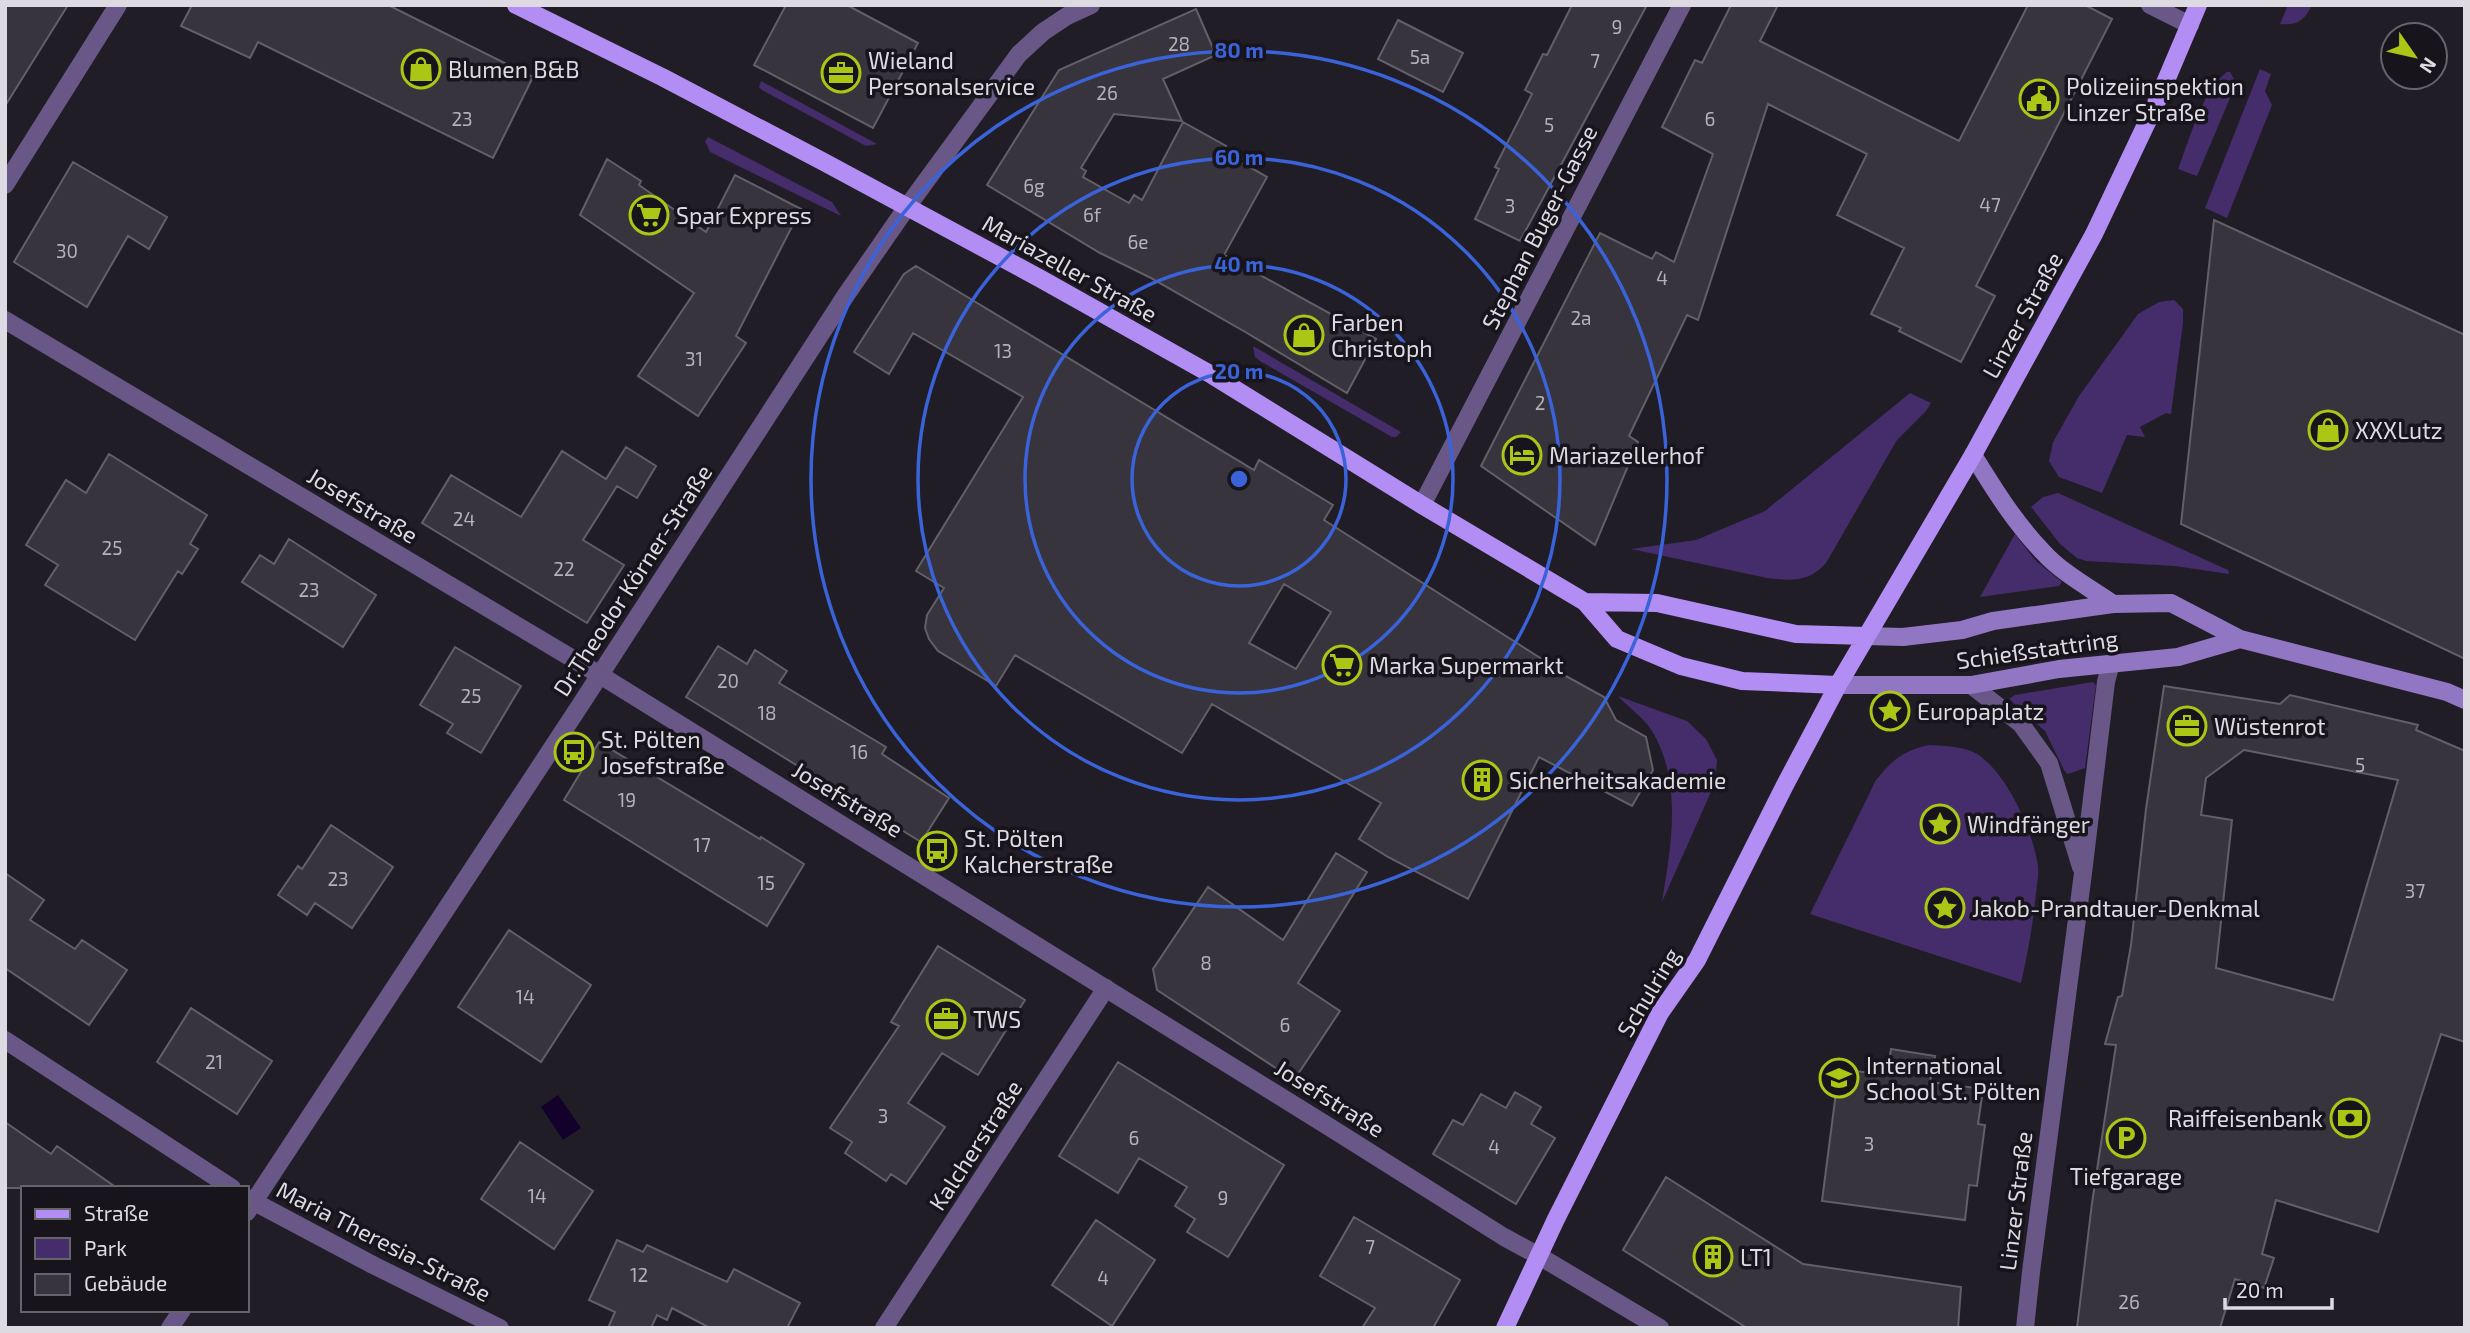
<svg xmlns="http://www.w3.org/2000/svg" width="2470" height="1333" font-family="'Exo 2',sans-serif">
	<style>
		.green { fill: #452c6a }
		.water { fill: #13002b }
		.building { fill: #37343d; stroke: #625f69; stroke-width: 2; fill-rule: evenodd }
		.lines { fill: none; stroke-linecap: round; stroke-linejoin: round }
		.minor { stroke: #685787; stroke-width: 18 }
		.tertiary { stroke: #685787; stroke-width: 18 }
		.secondary { stroke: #9176c4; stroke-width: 18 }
		.primary { stroke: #b28df3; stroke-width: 18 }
		.ring { fill: none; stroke: #3a63d9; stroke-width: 3.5 }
		.labels { text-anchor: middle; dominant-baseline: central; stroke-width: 7; stroke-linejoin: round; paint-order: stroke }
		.number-label { font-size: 19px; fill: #b4b1b8 }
		.poi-label { font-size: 23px; fill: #dddbe1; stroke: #17141c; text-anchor: start }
		.street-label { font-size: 23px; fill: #dddbe1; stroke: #17141c }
		.centre { fill: #3a63d9; stroke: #17141c; stroke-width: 3.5 }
		.ring-label { font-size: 21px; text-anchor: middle; font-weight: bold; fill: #3a63d9; stroke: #17141c; stroke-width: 7; stroke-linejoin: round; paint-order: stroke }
	</style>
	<rect width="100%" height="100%" fill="#201d26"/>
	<path class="green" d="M2288,5H2312C2305,20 2297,26 2280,24Z
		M2260,69L2271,74L2265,91L2272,105L2227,218L2205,208Z
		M2227,72H2230L2234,79L2233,91L2197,176L2178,169C2190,139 2201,92 2227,72Z
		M761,81L877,144L866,146L762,90L759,87Z
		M708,137L832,202L841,216L710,152L705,141Z
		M2174,300L2183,309V323L2171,414L2166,413L2140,427L2145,437L2127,435L2102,493L2059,477L2049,461L2053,442L2079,396L2138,314L2159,302Z
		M1253,346L1401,432L1396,437H1392L1260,361L1255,357Z
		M1910,393L1931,403L1926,411L1897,440L1826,563C1810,582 1791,581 1767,578L1631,549L1696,540L1765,511Z
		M2058,493L2228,570L2229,574L2175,566L2086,561L2077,558L2060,544L2031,507L2043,497Z
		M2015,534L2036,561L2062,582L2059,586L1980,597Z
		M2093,682L2096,685L2085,768L2068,774L2065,772L2045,731L2009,699L2015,695Z
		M1618,696L1687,721L1706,739L1717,760L1715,783L1662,902C1671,846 1683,783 1652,731C1644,718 1628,707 1618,696Z
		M1929,745C1945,746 1963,746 1977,754C2007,773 2033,831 2038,866C2039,874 2037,884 2036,893C2033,924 2028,953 2021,983L1810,914L1876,780C1893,759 1903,751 1929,745Z"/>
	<path class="water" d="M558,1095L581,1128L563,1140L541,1107Z"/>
	<path class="building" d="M5,5H68L5,106Z
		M192,5H388L533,77L493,158L258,42L250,58L181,26Z
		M786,5H847L918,43L873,128L754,65Z
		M1572,5H1647L1520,241L1475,219L1499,169L1495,167L1532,94L1525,90L1543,54L1547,55Z
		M1731,5H1778L1760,41L1959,141L2028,5H2085L2112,19L1976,286L1995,296L1961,362L1899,331L1901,328L1871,314L1904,248L1837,215L1867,154L1768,104L1698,320L1687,315L1629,436L1638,442L1595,545L1481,466L1600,233L1652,259L1656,252L1674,262L1713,154L1662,127L1695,60L1702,63Z
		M1196,9L1216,55L1163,79L1182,121L1114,114L1081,168L1086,171L1083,177L1129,203L1134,195L1142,200L1183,122L1226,146L1223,152L1267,177L1224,255L1376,339L1347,393L1247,333L1149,277L1100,253L987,185L1059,70Z
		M1398,20L1463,53L1443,92L1378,59Z
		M607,159L641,181L639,185L706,232L735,175L801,209L736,336L746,343L698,416L638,376L694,293L580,215Z
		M73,162L167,217L149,249L128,236L87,307L14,262Z
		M2214,220L2465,335V659L2181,524Z
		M916,266L1254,470L1259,460L1333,505L1324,520L1556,668L1555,670L1604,697L1616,720L1646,737L1653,770L1632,806L1539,757L1468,899L1388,857L1359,839L1381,803L1212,704L1182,753L1015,655L996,686L938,651L929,639L925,628L927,615L944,588L916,571L1023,397L913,333L889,374L854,352L904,274ZM1284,584L1331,612L1296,669L1249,643Z
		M626,447L656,466L637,498L617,486L583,540L624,565L587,623L422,523L451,475L521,517L562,451L606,479Z
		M109,454L207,515L190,544L198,549L182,574L178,571L135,640L45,585L58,565L26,545L66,480L86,493Z
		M289,539L376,595L343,647L242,582L260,555L274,564Z
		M718,646L747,664L755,650L787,671L779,683L886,747L882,754L949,798L921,842L686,697Z
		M455,647L521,686L481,753L447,733L453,724L420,705Z
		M2164,686L2280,704L2290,695L2418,725L2416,730L2465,751V1042L2441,1034L2378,1232L2276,1200L2262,1254L2274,1258L2264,1288L2235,1279L2220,1328H2077L2092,1203L2116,1045L2105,1044L2118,997L2122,996L2131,945L2146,809ZM2244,750L2398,780L2333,1000L2216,968L2232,820L2201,815L2206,778Z
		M599,742L760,839L761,837L804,864L767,926L564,800Z
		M331,825L393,867L352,928L315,903L307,915L278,895L298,866L302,869Z
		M1336,853L1367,872L1298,983L1340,1011L1294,1080L1157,990L1153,969L1208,887L1283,940Z
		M5,873L44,900L30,920L75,949L82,940L127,970L89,1025L5,968Z
		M509,930L591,985L541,1062L458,1007Z
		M938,946L1025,1000L978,1075L942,1053L908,1103L945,1127L906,1184L891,1174L886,1181L845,1153L852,1142L830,1128L899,1026L891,1022Z
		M191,1008L272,1061L237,1114L157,1062Z
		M1891,1049L1935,1056L1930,1082L1983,1089L1978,1124L1985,1125L1977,1186L1969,1185L1965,1220L1822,1201L1839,1069L1887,1075Z
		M1118,1062L1284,1165L1228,1257L1187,1232L1195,1219L1175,1206L1187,1187L1139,1158L1118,1193L1059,1156Z
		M1515,1092L1541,1107L1531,1124L1555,1138L1516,1204L1433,1154L1453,1120L1463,1125L1481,1094L1506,1108Z
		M5,1122L51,1154L57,1146L117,1188H5Z
		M520,1142L593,1191L554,1249L481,1199Z
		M1666,1177L1803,1264L1961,1287L1958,1328H1747L1623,1250Z
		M1354,1217L1460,1280L1433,1328H1362L1375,1308L1320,1276Z
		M1096,1220L1155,1260L1112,1326L1052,1285Z
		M617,1240L643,1252L647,1245L727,1282L734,1269L800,1303L787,1328H710L672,1308L667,1320L657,1315L651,1328H608L615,1312L589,1300Z"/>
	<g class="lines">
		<path class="minor" d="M2150,5L2190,25
			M5,185L118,5
			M1422,505L1682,5
			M1971,685L2021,724L2049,763L2081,867
			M5,1040L232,1188
			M247,1198L373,1265L500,1328
			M247,1212L581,704L846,295L907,207L1019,54L1043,32L1067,16L1091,5
			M1539,1256L1660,1328
			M170,1328L182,1310
			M884,1328L1106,988
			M2025,1328L2031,1272L2083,873L2106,682L2111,663"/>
		<path class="tertiary" d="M5,320L600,675L1331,1128L1504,1237L1539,1256"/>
		<path class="secondary" d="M1973,455C1994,489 2015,523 2043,552C2062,573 2090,588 2113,604
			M1866,636L1903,637L1962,630L1993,621L2113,604L2171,603L2240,639L2447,692L2465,700
			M1838,685H1971L2059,669L2178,657L2240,639"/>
		<path class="primary" d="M516,5L662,77L822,161L1041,279L1212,375L1422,505L1585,602L1617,639L1681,666L1742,681L1838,685
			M1585,602L1657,603L1796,634L1866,636
			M1505,1328L1556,1219L1660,1013L1697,960L1785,785L1838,685L1973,455L2094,234L2159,97L2198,5"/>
	</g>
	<g class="ring">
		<circle cx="1239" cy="479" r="107"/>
		<circle cx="1239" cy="479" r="214"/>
		<circle cx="1239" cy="479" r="321"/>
		<circle cx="1239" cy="479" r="428"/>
	</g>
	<defs>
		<symbol id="shop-ring" viewBox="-11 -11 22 22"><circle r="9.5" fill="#17141c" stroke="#abc615" stroke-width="1.5"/><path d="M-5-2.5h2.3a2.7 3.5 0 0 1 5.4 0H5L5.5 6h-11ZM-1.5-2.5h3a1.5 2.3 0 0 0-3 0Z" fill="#abc615"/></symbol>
		<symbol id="office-ring" viewBox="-11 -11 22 22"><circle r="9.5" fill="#17141c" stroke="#abc615" stroke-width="1.5"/><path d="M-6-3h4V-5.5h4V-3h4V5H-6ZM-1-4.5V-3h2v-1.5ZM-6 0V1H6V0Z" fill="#abc615"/></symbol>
		<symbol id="civic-ring" viewBox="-11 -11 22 22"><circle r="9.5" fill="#17141c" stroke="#abc615" stroke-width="1.5"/><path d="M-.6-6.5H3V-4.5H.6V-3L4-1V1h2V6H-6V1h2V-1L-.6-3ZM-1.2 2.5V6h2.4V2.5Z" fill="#abc615"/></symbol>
		<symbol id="supermarket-ring" viewBox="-11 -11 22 22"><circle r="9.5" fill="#17141c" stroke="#abc615" stroke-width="1.5"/><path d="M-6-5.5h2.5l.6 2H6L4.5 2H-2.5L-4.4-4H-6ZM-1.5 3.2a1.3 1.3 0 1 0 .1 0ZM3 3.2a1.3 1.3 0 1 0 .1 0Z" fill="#abc615"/></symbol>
		<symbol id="hotel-ring" viewBox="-11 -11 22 22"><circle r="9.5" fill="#17141c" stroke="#abc615" stroke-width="1.5"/><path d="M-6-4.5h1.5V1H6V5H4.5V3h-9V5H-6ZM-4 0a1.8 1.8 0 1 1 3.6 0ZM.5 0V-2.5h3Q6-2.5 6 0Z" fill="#abc615"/></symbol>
		<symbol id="sight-ring" viewBox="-11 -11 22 22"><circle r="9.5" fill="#17141c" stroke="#abc615" stroke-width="1.5"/><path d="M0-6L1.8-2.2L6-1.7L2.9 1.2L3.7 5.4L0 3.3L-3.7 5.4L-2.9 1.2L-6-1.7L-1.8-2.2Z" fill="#abc615"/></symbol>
		<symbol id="bus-ring" viewBox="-11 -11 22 22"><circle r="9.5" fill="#17141c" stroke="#abc615" stroke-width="1.5"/><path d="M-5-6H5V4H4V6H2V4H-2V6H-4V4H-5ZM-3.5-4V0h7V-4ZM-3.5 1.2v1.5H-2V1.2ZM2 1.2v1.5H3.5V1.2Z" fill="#abc615"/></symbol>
		<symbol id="building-ring" viewBox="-11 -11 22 22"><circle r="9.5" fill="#17141c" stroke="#abc615" stroke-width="1.5"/><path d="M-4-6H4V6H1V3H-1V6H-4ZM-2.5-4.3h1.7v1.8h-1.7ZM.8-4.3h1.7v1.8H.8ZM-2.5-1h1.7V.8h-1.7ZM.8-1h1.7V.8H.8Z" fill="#abc615"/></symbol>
		<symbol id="school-ring" viewBox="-11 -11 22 22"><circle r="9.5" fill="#17141c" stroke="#abc615" stroke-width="1.5"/><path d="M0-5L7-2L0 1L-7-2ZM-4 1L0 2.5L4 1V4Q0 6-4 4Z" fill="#abc615"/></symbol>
		<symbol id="bank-ring" viewBox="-11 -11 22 22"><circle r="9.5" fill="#17141c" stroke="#abc615" stroke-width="1.5"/><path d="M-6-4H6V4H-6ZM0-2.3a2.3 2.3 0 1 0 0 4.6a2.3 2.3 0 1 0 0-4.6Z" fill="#abc615"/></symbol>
		<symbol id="parking-ring" viewBox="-11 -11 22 22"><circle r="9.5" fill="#17141c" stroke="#abc615" stroke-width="1.5"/><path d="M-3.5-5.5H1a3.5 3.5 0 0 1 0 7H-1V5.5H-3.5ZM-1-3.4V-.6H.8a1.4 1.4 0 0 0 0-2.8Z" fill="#abc615"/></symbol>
	</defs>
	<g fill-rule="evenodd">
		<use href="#shop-ring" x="399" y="47" width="44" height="44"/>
		<use href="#office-ring" x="819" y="51" width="44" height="44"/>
		<use href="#civic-ring" x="2017" y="77" width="44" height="44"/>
		<use href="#supermarket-ring" x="627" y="193" width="44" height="44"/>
		<use href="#shop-ring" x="1282" y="313" width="44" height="44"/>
		<use href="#shop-ring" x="2306" y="408" width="44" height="44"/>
		<use href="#hotel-ring" x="1500" y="433" width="44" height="44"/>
		<use href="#supermarket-ring" x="1320" y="643" width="44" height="44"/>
		<use href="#sight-ring" x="1868" y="689" width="44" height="44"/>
		<use href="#office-ring" x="2165" y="704" width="44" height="44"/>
		<use href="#bus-ring" x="552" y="730" width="44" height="44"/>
		<use href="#building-ring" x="1460" y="758" width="44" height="44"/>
		<use href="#sight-ring" x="1918" y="802" width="44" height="44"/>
		<use href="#bus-ring" x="915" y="829" width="44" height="44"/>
		<use href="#sight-ring" x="1923" y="886" width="44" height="44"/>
		<use href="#office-ring" x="924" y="997" width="44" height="44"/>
		<use href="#school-ring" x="1817" y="1056" width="44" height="44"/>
		<use href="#bank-ring" x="2328" y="1096" width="44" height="44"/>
		<use href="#parking-ring" x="2104" y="1116" width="44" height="44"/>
		<use href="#building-ring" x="1691" y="1235" width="44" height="44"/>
	</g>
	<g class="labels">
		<g class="number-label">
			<text x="1617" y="26">9</text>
			<text x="1179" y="43">28</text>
			<text x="1420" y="56">5a</text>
			<text x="1595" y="60">7</text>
			<text x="1107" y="92">26</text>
			<text x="462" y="118">23</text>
			<text x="1710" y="118">6</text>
			<text x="1549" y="124">5</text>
			<text x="1034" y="185">6g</text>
			<text x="1990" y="204">47</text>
			<text x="1510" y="205">3</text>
			<text x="1092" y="214">6f</text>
			<text x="1138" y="241">6e</text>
			<text x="67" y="250">30</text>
			<text x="1662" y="277">4</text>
			<text x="1581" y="317">2a</text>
			<text x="1003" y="350">13</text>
			<text x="694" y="358">31</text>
			<text x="1540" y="402">2</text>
			<text x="464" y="518">24</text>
			<text x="112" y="547">25</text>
			<text x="564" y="568">22</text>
			<text x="309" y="589">23</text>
			<text x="728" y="680">20</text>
			<text x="471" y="695">25</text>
			<text x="767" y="712">18</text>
			<text x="859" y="751">16</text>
			<text x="2360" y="764">5</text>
			<text x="627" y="799">19</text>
			<text x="702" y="844">17</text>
			<text x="338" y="878">23</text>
			<text x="766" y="882">15</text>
			<text x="2415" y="890">37</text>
			<text x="1206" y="962">8</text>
			<text x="525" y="996">14</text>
			<text x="1285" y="1024">6</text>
			<text x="214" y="1061">21</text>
			<text x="883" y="1115">3</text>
			<text x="1134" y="1137">6</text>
			<text x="1869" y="1143">3</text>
			<text x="1494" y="1146">4</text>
			<text x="537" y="1195">14</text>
			<text x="1223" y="1197">9</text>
			<text x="1370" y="1246">7</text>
			<text x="639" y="1274">12</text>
			<text x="1103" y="1277">4</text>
			<text x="2129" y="1301">26</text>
		</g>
		<g class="poi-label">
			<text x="868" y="60">Wieland<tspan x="868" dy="26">Personalservice</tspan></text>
			<text x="448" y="69">Blumen B&amp;B</text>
			<text x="2066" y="86">Polizeiinspektion<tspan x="2066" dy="26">Linzer Straße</tspan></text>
			<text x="676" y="215">Spar Express</text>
			<text x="1331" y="322">Farben<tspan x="1331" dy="26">Christoph</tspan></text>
			<text x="2355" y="430">XXXLutz</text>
			<text x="1549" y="455">Mariazellerhof</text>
			<text x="1369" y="665">Marka Supermarkt</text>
			<text x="1917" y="711">Europaplatz</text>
			<text x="2214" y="726">Wüstenrot</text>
			<text x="601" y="739">St. Pölten<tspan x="601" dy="26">Josefstraße</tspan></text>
			<text x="1509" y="780">Sicherheitsakademie</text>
			<text x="1967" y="824">Windfänger</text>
			<text x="964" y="838">St. Pölten<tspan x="964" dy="26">Kalcherstraße</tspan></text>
			<text x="1972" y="908">Jakob-Prandtauer-Denkmal</text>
			<text x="973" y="1019">TWS</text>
			<text x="1866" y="1065">International<tspan x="1866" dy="26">School St. Pölten</tspan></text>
			<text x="2323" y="1118" text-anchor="end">Raiffeisenbank</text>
			<text x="2126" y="1176" text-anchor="middle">Tiefgarage</text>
			<text x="1740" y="1257">LT1</text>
		</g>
		<g class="street-label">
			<text transform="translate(1539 227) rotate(-63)">Stephan Buger-Gasse</text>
			<text transform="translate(1070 268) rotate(29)">Mariazeller Straße</text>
			<text transform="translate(2022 315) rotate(-61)">Linzer Straße</text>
			<text transform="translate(363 505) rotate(31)">Josefstraße</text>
			<text transform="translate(632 580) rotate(-57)">Dr.Theodor Körner-Straße</text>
			<text transform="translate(2037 649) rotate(-8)">Schießstattring</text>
			<text transform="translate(848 799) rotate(31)">Josefstraße</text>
			<text transform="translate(1648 992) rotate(-59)">Schulring</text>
			<text transform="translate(1330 1098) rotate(32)">Josefstraße</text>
			<text transform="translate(975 1145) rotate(-57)">Kalcherstraße</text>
			<text transform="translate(2015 1201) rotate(-83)">Linzer Straße</text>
			<text transform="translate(384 1241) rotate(27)">Maria Theresia-Straße</text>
		</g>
	</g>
	<circle cx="1239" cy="479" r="10" class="centre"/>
	<g class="ring-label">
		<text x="1239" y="58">80 m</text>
		<text x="1239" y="165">60 m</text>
		<text x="1239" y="272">40 m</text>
		<text x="1239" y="379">20 m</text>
	</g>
	<rect width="2470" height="1333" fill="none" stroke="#dddbe1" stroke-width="14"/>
	<rect x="21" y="1186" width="228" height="126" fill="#17141c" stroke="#66646b" stroke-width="2"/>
	<rect x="35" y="1209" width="35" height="10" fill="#b28df3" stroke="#66646b" stroke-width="2"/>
	<text x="84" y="1221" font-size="21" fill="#dddbe1">Straße</text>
	<rect x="35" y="1238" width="35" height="21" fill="#452c6a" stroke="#66646b" stroke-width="2"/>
	<text x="84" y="1256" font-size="21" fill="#dddbe1">Park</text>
	<rect x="35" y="1274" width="35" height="21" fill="#37343d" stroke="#66646b" stroke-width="2"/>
	<text x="84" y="1291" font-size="21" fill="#dddbe1">Gebäude</text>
	<g transform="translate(2414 56) rotate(124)"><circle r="33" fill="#17141c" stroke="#66646b" stroke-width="2"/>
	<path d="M0-5L12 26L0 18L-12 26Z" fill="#abc615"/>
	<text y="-10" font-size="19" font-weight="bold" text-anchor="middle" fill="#dddbe1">N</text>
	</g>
	<path d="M2225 1298v10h107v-10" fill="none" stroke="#dddbe1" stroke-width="3.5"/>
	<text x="2236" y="1298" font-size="21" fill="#dddbe1" stroke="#17141c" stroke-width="5" paint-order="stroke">20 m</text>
</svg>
